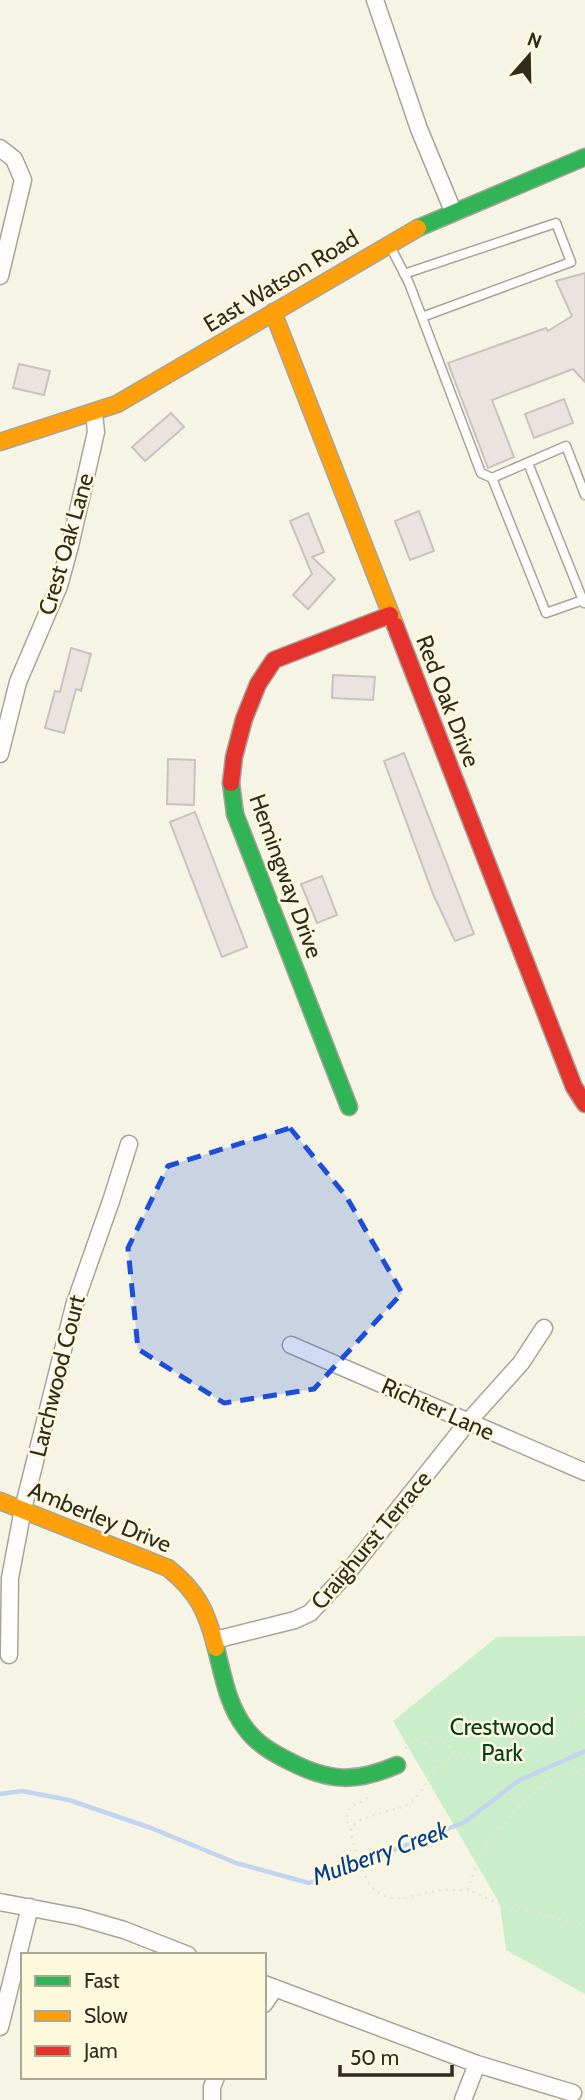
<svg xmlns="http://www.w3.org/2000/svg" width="585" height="2100" font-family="Cabin,sans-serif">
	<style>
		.green { fill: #cbeeca }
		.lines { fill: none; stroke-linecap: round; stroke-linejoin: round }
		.stream { stroke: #c2d5f0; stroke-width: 4.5 }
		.building { fill: #eae3e0; stroke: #c9c2be; stroke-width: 2 }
		.lane-casing { stroke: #a7a599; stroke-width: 11 }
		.street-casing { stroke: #a7a599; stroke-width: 19 }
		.fast-casing { stroke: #a7a599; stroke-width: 19 }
		.slow-casing { stroke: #a7a599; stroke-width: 19 }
		.jam-casing { stroke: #a7a599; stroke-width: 19 }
		.path { stroke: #e4e4df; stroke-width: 2.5; stroke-dasharray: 2 5; stroke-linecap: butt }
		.lane { stroke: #fefdfb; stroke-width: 8 }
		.street { stroke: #fefdfb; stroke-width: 16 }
		.fast { stroke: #30b455; stroke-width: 16 }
		.slow { stroke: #ff9f0a; stroke-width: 16 }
		.jam { stroke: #e5322d; stroke-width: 16 }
		.marked { fill: #1d4ed8; fill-opacity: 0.2; stroke: #1d4ed8; stroke-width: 5; stroke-dasharray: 14 9; stroke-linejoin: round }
		.labels { text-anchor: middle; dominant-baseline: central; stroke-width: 5; stroke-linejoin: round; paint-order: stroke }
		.street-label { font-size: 23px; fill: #2f2c1f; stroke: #fef9dd }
		.park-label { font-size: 23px; fill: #03411b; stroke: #fef9dd }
		.water-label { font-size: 24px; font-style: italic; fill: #003e90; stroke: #fef9dd }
	</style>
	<rect width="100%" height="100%" fill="#f6f4e5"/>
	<path class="green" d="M585,1636V1994L506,1950L500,1904L393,1721L497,1637Z"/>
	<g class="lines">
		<path class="stream" d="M0,1794L22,1791L69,1800L151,1828L236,1863L309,1883L465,1822L518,1781L585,1751"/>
	</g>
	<path class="building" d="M585,273V382L573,369L492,400L514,457L488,468L448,363L546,328L548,331L572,316L556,281Z
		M19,364L50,371L44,395L13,388Z
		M564,399L573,423L534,438L525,414Z
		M171,413L184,427L145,461L132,447Z
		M419,511L434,551L410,560L395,521Z
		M308,513L324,552L312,557L335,579L308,609L293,595L312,574L290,521Z
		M71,648L91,654L81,691L76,689L64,733L45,728L55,691L60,692Z
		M333,675L375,677L373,700L332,698Z
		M404,753L474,934L455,941L433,894L384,761Z
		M168,759L195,760L194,805L167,804Z
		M195,812L247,947L222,957L170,822Z
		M322,876L337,915L317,923L301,884Z"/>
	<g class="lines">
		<defs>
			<path id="lane" d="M390,246L409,283L481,473L492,478L566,446L585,495
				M404,274L556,223L571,262L422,317
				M528,463L584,603
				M492,478L546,613L583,600"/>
			<path id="street" d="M375,0L419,129L453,211
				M0,148L14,159L23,180L0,276
				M0,754L18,682L59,586L70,546L96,432L94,413
				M291,1345L585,1472
				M215,1640L295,1620L310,1613L349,1571L467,1423L521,1363L544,1328
				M9,1655L10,1578L23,1509L74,1306L111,1201L129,1144
				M0,1902L79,1917L124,1930L188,1955
				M264,1984L477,2064L573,2093
				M264,2004L275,1988
				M0,2027L30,1907
				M212,2100V2087L216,2077
				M463,2100L477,2064"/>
			<path id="fast" d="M418,228L585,157
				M231,783L235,814L349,1107
				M216,1648C223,1676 228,1706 246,1729C257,1744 273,1753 289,1761C329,1782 356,1783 397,1765"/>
			<path id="slow" d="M273,312L395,625
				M0,442L117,404L418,228
				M0,1501L168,1568C198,1592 207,1612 216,1648"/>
			<path id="jam" d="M395,625L574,1087L585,1104
				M231,783L234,757L244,719L258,684L274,660L390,615"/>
		</defs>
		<use href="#lane" class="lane-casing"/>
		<use href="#street" class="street-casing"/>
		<use href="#fast" class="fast-casing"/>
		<use href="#slow" class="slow-casing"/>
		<use href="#jam" class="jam-casing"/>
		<path class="path" d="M418,1739C435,1747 433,1756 432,1773
			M405,1748C427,1730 442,1734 457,1758C496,1763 561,1744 585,1711
			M457,1758C434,1757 426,1793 408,1804C395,1812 355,1815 351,1830C350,1839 365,1879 371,1886C390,1908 412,1895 436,1891C446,1889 458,1890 468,1890
			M585,1769L544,1783L519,1805L480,1854L468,1890L500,1904L585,1925
			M351,1830C338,1804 358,1807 371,1795"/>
		<use href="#lane" class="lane"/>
		<use href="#street" class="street"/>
		<use href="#fast" class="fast"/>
		<use href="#slow" class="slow"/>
		<use href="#jam" class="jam"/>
	</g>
	<path class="marked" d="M290,1128L346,1196L402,1293L314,1389L224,1403L138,1349L128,1248L168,1166Z"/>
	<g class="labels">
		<g class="street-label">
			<text transform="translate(281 281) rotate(-31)">East Watson Road</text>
			<text transform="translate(66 544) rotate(-74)">Crest Oak Lane</text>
			<text transform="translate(448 701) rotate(69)">Red Oak Drive</text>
			<text transform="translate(286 876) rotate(70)">Hemingway Drive</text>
			<text transform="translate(57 1376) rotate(-76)">Larchwood Court</text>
			<text transform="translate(438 1409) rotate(24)">Richter Lane</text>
			<text transform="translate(100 1517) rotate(22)">Amberley Drive</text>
			<text transform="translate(371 1540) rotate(-50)">Craighurst Terrace</text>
		</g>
		<g class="park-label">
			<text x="502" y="1727">Crestwood<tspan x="502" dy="26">Park</tspan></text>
		</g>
		<g class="water-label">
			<text transform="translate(380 1853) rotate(-20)">Mulberry Creek</text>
		</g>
	</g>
	<rect x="21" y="1953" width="245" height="126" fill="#fef9dd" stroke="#aba791" stroke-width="2"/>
	<rect x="35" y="1976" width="35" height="10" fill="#30b455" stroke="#aba791" stroke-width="2"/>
	<text x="84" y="1988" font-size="21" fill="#2f2c1f">Fast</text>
	<rect x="35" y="2011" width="35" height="10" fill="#ff9f0a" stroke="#aba791" stroke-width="2"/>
	<text x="84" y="2023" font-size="21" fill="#2f2c1f">Slow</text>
	<rect x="35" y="2046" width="35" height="10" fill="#e5322d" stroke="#aba791" stroke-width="2"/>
	<text x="84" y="2058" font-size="21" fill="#2f2c1f">Jam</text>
	<g transform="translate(529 56) rotate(20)" stroke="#fef9dd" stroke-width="5" paint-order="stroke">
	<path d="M0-5L12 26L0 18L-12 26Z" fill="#2f2c1f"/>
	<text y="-10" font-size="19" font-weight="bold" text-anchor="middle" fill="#2f2c1f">N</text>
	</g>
	<path d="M340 2065v10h112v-10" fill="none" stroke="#2f2c1f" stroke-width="3.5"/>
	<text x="350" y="2065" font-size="21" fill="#2f2c1f" stroke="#fef9dd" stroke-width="5" paint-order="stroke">50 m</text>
</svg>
